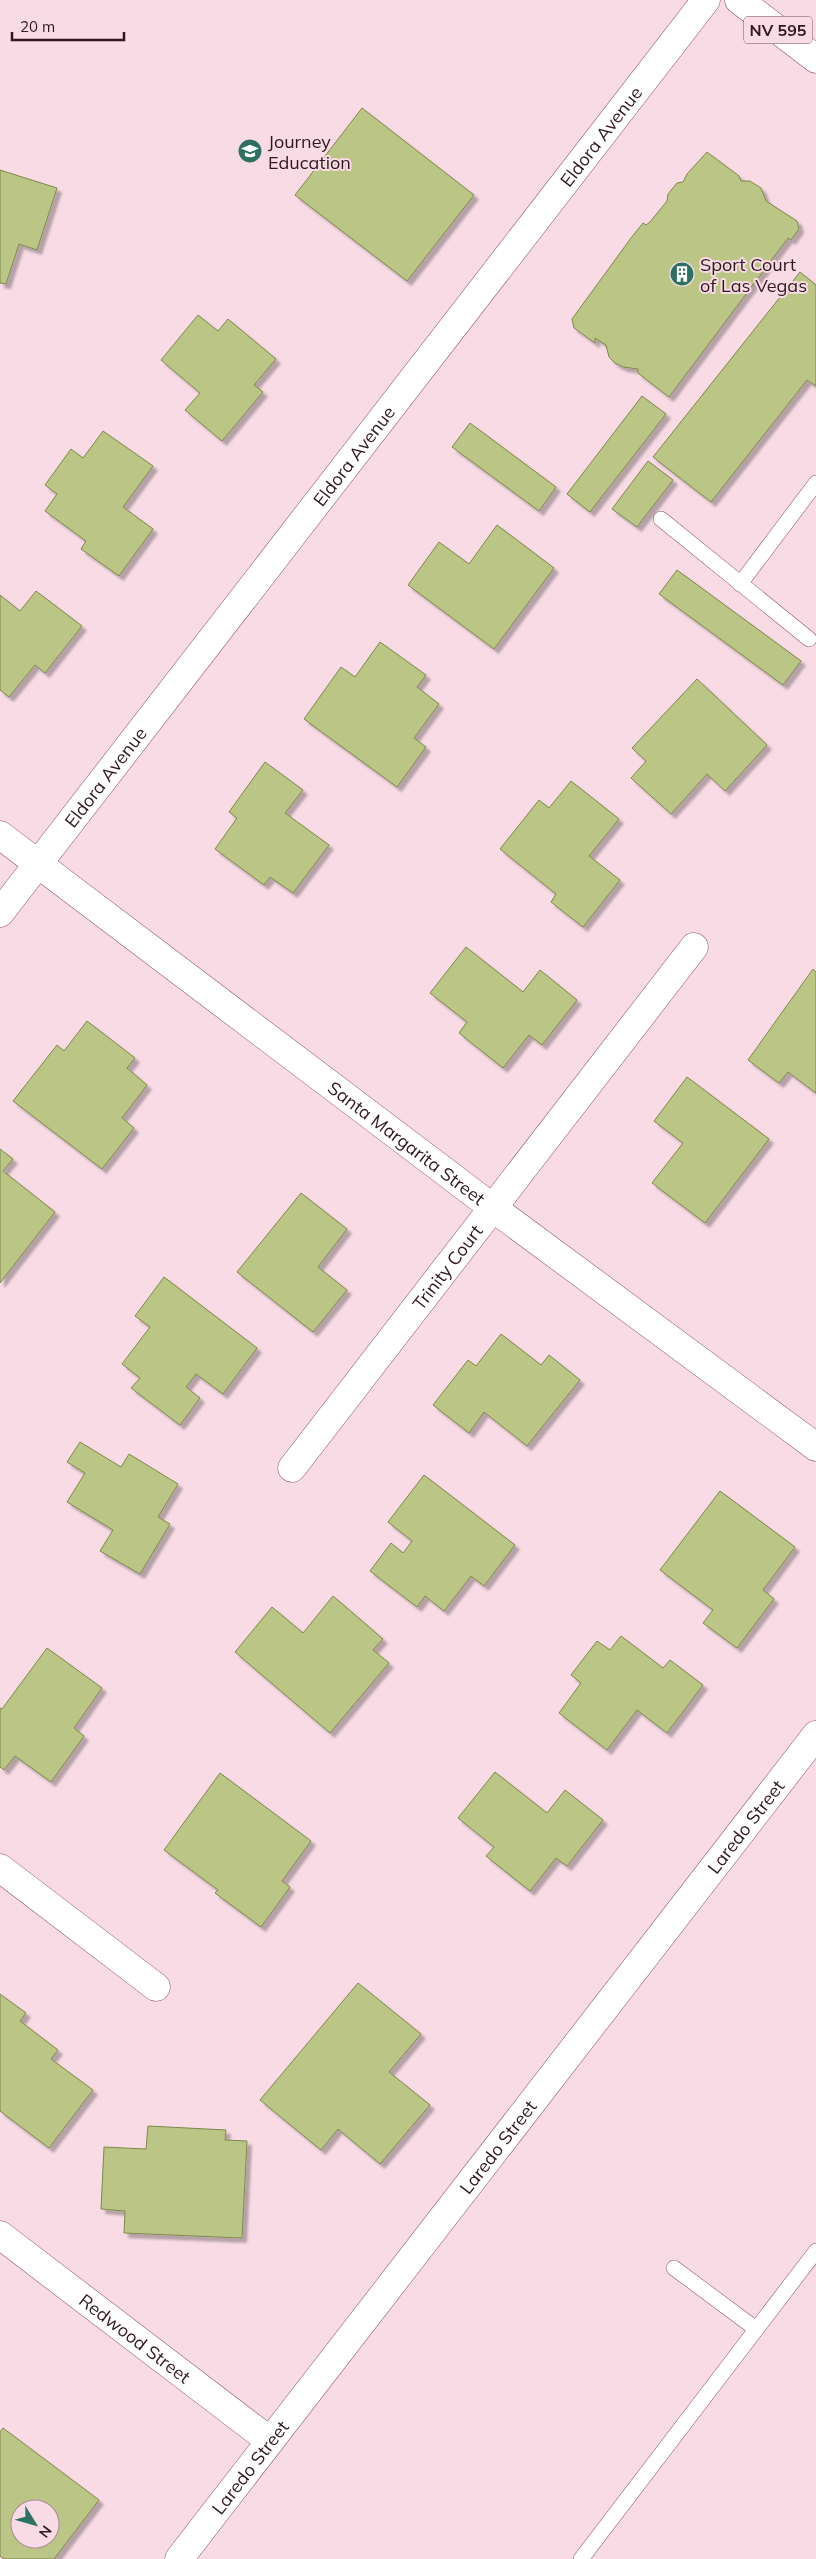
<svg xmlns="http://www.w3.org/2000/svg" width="816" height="2559" font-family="Mulish,sans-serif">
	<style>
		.building { fill: #bbc585; stroke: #7f884a; fill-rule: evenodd; filter: url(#shadow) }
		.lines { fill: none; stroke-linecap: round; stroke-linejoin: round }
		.lane-casing { stroke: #8d5168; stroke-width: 16 }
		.street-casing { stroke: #8d5168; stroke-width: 29 }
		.primary-casing { stroke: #8d5168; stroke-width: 29 }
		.lane { stroke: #fff; stroke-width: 15 }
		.street { stroke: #fff; stroke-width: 28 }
		.primary { stroke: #fff; stroke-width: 28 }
		.labels { text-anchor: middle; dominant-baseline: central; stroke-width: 4; stroke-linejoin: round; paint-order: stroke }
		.shield { fill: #f8dbe4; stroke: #6d525c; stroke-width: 1 }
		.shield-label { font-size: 16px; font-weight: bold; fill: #311721 }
		.street-label { font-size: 18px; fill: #311721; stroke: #f8dbe4 }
		.poi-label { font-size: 18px; fill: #311721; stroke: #f8dbe4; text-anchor: start }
	</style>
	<defs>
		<filter id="shadow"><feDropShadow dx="4.5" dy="4.5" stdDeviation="1" flood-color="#0004"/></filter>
	</defs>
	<rect width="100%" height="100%" fill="#f8dbe4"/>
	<path class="building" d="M362,108L474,195L407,281L295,195Z
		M707,152L739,176L741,181H750L761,188L766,201L797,221L799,229L791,240L788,238L669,397L638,373V369L623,367L615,363L609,357L606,345L595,338V343L574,328L572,319L631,238L643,223L646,225L650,222L667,201L668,194L677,183L683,182L687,174Z
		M0,170L57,188L37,250L19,244L6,284L0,283Z
		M800,272L816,285V386L807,380L711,502L653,457Z
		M198,315L218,331L228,319L276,359L254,385L263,392L222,441L185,410L200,393L161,360Z
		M642,396L666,414L590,512L567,494Z
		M470,423L556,487L539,511L452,447Z
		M103,431L153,466L123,507L153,529L119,576L81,549L86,541L45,511L57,494L45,485L71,449L83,458Z
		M648,461L673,480L637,527L612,509Z
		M497,525L554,568L494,649L408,585L439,542L469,564Z
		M677,570L801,661L783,685L659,594Z
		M36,591L82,626L45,673L35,665L9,697L0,690V595L20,611Z
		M380,642L426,675L417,687L439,704L414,738L426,747L397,787L304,719L341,667L355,677Z
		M697,679L767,745L725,791L707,774L671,814L631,778L646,761L632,748Z
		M265,762L303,790L285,813L329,845L293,893L270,877L264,885L215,849L237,818L229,812Z
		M571,781L619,819L589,856L620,880L583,927L551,902L556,894L500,849L539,800L549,808Z
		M466,947L523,992L540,970L577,1000L542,1045L529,1035L503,1068L459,1033L467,1022L430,993Z
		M813,969L816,972V1093L788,1072L779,1083L748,1060Z
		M87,1021L135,1058L127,1068L147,1085L122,1118L134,1128L102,1169L13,1101L57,1045L64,1051Z
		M687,1077L769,1139L705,1223L652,1183L683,1143L654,1121Z
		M0,1149L13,1159L3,1171L55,1212L0,1283Z
		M301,1193L347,1229L318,1267L347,1290L313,1332L237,1272Z
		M164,1277L257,1348L223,1394L196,1374L186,1387L200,1398L180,1425L131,1388L140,1378L122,1364L150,1327L135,1316Z
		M501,1334L541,1365L549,1355L580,1380L527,1446L484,1412L469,1433L433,1405L468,1360L476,1366Z
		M80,1442L121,1467L129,1454L178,1484L158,1517L170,1524L140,1574L100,1551L113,1530L67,1502L85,1473L67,1462Z
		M424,1475L515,1545L484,1586L471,1576L444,1611L425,1596L417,1607L370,1571L391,1543L403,1553L412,1541L388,1522Z
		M720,1491L795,1547L763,1590L774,1599L737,1648L703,1623L713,1610L660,1570Z
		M333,1596L383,1639L373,1650L389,1663L330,1733L235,1652L272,1607L303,1633Z
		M621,1636L663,1668L670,1660L703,1685L667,1733L637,1710L607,1750L559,1713L581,1683L571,1675L597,1641L610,1650Z
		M47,1648L102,1688L74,1728L84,1736L51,1782L15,1756L4,1770L0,1767V1708L2,1709Z
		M495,1772L547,1813L565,1790L603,1820L567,1866L556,1858L530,1891L486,1856L494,1847L458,1818Z
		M220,1773L311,1841L282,1881L290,1887L261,1927L215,1893L218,1890L164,1850Z
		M358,1983L421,2034L389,2072L430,2105L380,2164L338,2129L321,2150L260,2100Z
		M0,1994L26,2013L20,2021L58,2050L51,2059L93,2090L49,2148L0,2111Z
		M148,2126L226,2130L225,2140L247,2141L242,2238L124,2233L125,2211L101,2209L104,2147L146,2149Z
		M3,2428L99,2500L54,2559H4L0,2556V2432ZM20,2509H50V2539H20Z"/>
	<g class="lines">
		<defs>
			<path id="lane" d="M661,519L809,639
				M740,584L816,483
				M674,2268L756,2329
				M581,2559L816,2251"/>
			<g id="street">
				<path id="s1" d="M0,835L493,1208L816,1447"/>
				<path id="s2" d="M0,913L706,0"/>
				<path id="s3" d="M292,1468L694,947"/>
				<path d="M0,1868L156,1987"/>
				<path id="s4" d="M0,2235L270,2441"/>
				<path id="s5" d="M179,2559L816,1735"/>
			</g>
			<path id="primary" d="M739,0L816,59"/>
		</defs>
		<use href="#lane" class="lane-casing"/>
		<use href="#street" class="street-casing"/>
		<use href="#primary" class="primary-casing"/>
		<use href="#lane" class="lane"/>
		<use href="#street" class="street"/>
		<use href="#primary" class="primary"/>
	</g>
	<defs>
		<symbol id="school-disc" viewBox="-11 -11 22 22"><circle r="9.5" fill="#2e7061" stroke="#f8dbe4"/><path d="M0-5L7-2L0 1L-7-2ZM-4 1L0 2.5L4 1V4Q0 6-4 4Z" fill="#fff"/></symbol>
		<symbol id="building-disc" viewBox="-11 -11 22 22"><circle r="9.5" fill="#2e7061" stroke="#f8dbe4"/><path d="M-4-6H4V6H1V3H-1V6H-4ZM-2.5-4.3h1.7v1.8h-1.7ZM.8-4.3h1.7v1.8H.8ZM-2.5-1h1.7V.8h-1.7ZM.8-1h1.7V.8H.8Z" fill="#fff"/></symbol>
	</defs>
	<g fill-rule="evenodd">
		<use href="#school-disc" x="236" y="137" width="28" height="28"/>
		<use href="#building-disc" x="668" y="260" width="28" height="28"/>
	</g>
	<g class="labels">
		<rect class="shield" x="744" y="16.5" width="68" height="27" rx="4"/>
		<g class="shield-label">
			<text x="778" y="30">NV 595</text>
		</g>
		<g class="street-label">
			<text stroke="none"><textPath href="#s2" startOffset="982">Eldora Avenue</textPath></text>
			<text stroke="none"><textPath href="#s2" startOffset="578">Eldora Avenue</textPath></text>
			<text stroke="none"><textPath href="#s2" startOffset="172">Eldora Avenue</textPath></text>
			<text stroke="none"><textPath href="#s1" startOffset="510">Santa Margarita Street</textPath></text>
			<text stroke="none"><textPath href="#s3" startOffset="254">Trinity Court</textPath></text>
			<text stroke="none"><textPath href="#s5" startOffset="926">Laredo Street</textPath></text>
			<text stroke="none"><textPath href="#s5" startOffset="521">Laredo Street</textPath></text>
			<text stroke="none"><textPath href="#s4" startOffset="170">Redwood Street</textPath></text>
			<text stroke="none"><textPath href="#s5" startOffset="116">Laredo Street</textPath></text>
		</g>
		<g class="poi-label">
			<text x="268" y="141">Journey<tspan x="268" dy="21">Education</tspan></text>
			<text x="700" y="264">Sport Court<tspan x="700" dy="21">of Las Vegas</tspan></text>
		</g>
	</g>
	<g transform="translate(35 2524) rotate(127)"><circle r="24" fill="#f8dbe4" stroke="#a88d96"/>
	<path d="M0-4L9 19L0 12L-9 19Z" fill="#2e7061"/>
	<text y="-8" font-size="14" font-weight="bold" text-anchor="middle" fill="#311721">N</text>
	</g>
	<path d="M12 32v8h112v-8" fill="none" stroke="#311721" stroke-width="2.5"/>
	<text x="20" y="32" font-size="15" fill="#311721" stroke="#f8dbe4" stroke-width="4" paint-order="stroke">20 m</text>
</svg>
